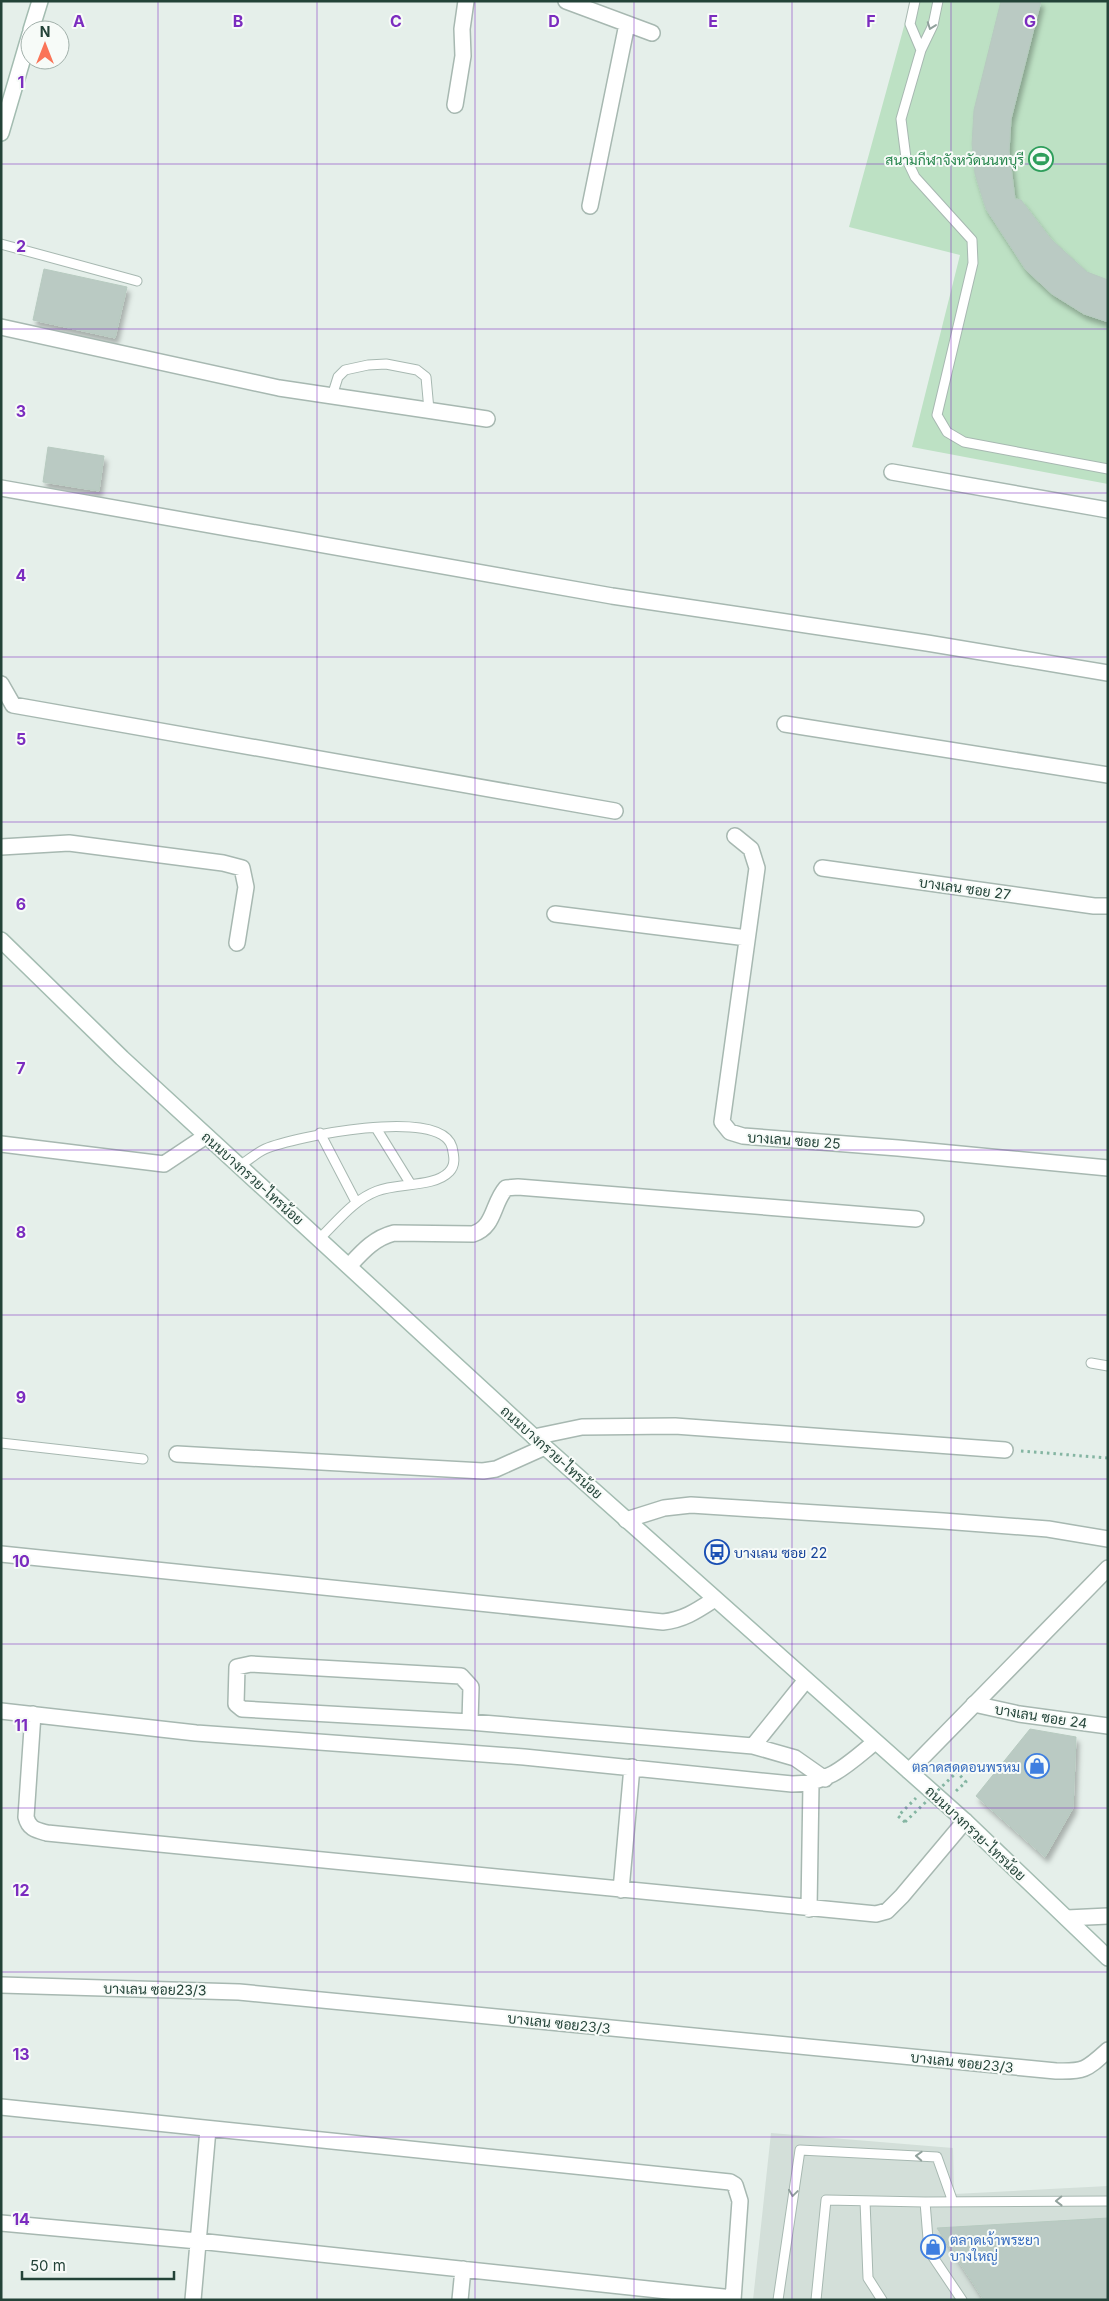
<svg xmlns="http://www.w3.org/2000/svg" width="1109" height="2301" font-family="Inter,Sarabun,sans-serif">
	<style>
		.built { fill: #d3dfd9 }
		.green { fill: #bde1c4 }
		.building { fill: #bacac3; stroke: #b7cac0; filter: url(#shadow) }
		.lines { fill: none; stroke-linecap: round; stroke-linejoin: round }
		.service-casing { stroke: #a7b8b1; stroke-width: 11 }
		.minor-casing { stroke: #a7b8b1; stroke-width: 18 }
		.tertiary-casing { stroke: #a7b8b1; stroke-width: 18 }
		.secondary-casing { stroke: #a3bcb1; stroke-width: 18 }
		.path { stroke: #84b5a2; stroke-width: 3; stroke-dasharray: 2.5 4; stroke-linecap: butt }
		.service { stroke: #fff; stroke-width: 9 }
		.minor { stroke: #fff; stroke-width: 15 }
		.tertiary { stroke: #fff; stroke-width: 15 }
		.secondary { stroke: #fff; stroke-width: 15 }
		.path-bridge { stroke: #84b5a2; stroke-width: 3; stroke-dasharray: 2.5 4; stroke-linecap: butt }
		.oneway { stroke: #91a19c }
		.grid { fill: none; stroke: #7b2cbf; stroke-width: 1; stroke-opacity: 0.55 }
		.labels { text-anchor: middle; dominant-baseline: central; stroke-width: 4; stroke-linejoin: round; paint-order: stroke }
		.leisure-label { font-size: 14px; fill: #27864d; stroke: #f7fbf8; text-anchor: end }
		.street-label { font-size: 14px; fill: #234338; stroke: #f7fbf8 }
		.transit-label { font-size: 14px; fill: #164399; stroke: #f7fbf8; text-anchor: start }
		.shop-label { font-size: 14px; fill: #366cbe; stroke: #f7fbf8; text-anchor: end }
		.grid-label { font-size: 16px; text-anchor: middle; font-weight: bold; fill: #7b2cbf; stroke: #f7fbf8; stroke-width: 4; stroke-linejoin: round; paint-order: stroke }
	</style>
	<defs>
		<filter id="shadow"><feDropShadow dx="3" dy="5.5" stdDeviation="2.5" flood-color="#0004"/></filter>
	</defs>
	<rect width="100%" height="100%" fill="#e5efea"/>
	<path class="built" d="M771,2133L953,2148L954,2194L1108,2186V2300H753Z"/>
	<path class="green" d="M911,1H1108V484L912,447L960,255L849,227Z"/>
	<path class="building" d="M1001,1H1041L1011,119L1009,151L1015,199L1021,200L1051,239L1087,272L1108,280V322L1084,314L1052,294L1026,270L986,209L975,174L972,144L974,110Z
		M44,269L127,287L115,338L33,320Z
		M48,447L104,456L99,491L43,482Z
		M1030,1729L1076,1737L1073,1808L1045,1857L976,1796Z
		M1108,2218V2300H984L937,2228Z"/>
	<g class="lines">
		<defs>
			<path id="service" d="M915,1L910,24L921,50
				M938,1L933,25L921,50L901,119L906,158L915,177L972,240L973,263L937,415L947,432L964,442L1108,469
				M1,244L137,281
				M332,396L338,377L345,370L368,365L386,364L417,370L426,377L429,410
				M376,1128L410,1183
				M320,1133L356,1202
				M239,1166C248,1161 256,1153 265,1149C293,1137 441,1106 452,1147C454,1156 456,1165 449,1172C435,1187 397,1183 377,1191C353,1200 337,1222 319,1239
				M1091,1363L1108,1366
				M1,1443L143,1459
				M865,2201L868,2278L882,2300
				M778,2300L800,2150L937,2157L953,2202
				M816,2300L826,2200L925,2202
				M962,2300L929,2251L925,2202L1108,2201"/>
			<path id="minor" d="M566,1L652,33
				M455,105L463,56L462,29L466,1
				M590,206L627,24
				M1,327L279,388L487,419
				M892,472L1108,510
				M1,488L612,596L927,643L1108,673
				M1,684L13,705L615,811
				M785,724L1108,775
				M735,836L751,849L757,868L722,1122L730,1132L743,1136L898,1148L1108,1168
				M1,847L69,843L223,863L242,868L246,887L237,943
				M822,868L1094,906H1108
				M555,914L747,938
				M1,1144L164,1164L206,1136
				M349,1266C362,1252 374,1238 394,1233L473,1234C495,1227 492,1204 506,1188L518,1187L916,1219
				M534,1437L582,1427L675,1426L1005,1450
				M177,1454L483,1471L496,1469L545,1447
				M626,1520L664,1508L691,1505L943,1521L1048,1529L1108,1539
				M1,1554L663,1622C684,1620 698,1610 715,1599
				M974,1704L1019,1714L1108,1726
				M1,1711L196,1733L524,1757L792,1784C829,1784 848,1764 875,1742
				M33,1714L26,1817C29,1829 36,1830 47,1833L876,1914L887,1911L902,1896L965,1821
				M470,1722L471,1687L461,1676L251,1664L237,1667L236,1704L242,1709L470,1722L753,1746L795,1758L825,1779
				M753,1746L806,1680
				M621,1890L632,1767
				M809,1909L811,1784
				M1067,1918L1108,1916
				M1,1985L239,1992L1056,2071C1085,2072 1087,2069 1108,2050
				M1,2107L730,2182L735,2185L740,2201L733,2300
				M1,2223L198,2241L733,2298
				M193,2300L208,2129
				M460,2300L463,2269"/>
			<path id="tertiary" d="M909,1771L1108,1568"/>
			<path id="secondary" d="M31,30L40,1
				M1,133L30,34
				M1,940L122,1058L545,1447L965,1821L1108,1958"/>
		</defs>
		<use href="#service" class="service-casing"/>
		<use href="#minor" class="minor-casing"/>
		<use href="#tertiary" class="tertiary-casing"/>
		<use href="#secondary" class="secondary-casing"/>
		<path class="path" d="M1021,1451L1108,1458
			M956,1791L966,1782L957,1772
			M905,1822L898,1816L916,1798"/>
		<use href="#service" class="service"/>
		<use href="#minor" class="minor"/>
		<use href="#tertiary" class="tertiary"/>
		<use href="#secondary" class="secondary"/>
		<path class="path-bridge" d="M905,1822L957,1772"/>
	</g>
	<defs><path id="oneway-chevron" d="M-2-3.5L2.5 0L-2 3.5" fill="none" stroke-width="1.6" stroke-linecap="round" stroke-linejoin="round" transform="scale(1.25)"/></defs>
	<g class="oneway">
		<use href="#oneway-chevron" transform="translate(931 26) rotate(110)"/>
		<use href="#oneway-chevron" transform="translate(919 2156) rotate(-177)"/>
		<use href="#oneway-chevron" transform="translate(793 2193) rotate(98)"/>
		<use href="#oneway-chevron" transform="translate(1059 2201) rotate(179)"/>
	</g>
	<path class="grid" d="M158,1V2300M317,1V2300M475,1V2300M634,1V2300M792,1V2300M951,1V2300M1,164H1108M1,329H1108M1,493H1108M1,657H1108M1,822H1108M1,986H1108M1,1150H1108M1,1315H1108M1,1479H1108M1,1644H1108M1,1808H1108M1,1972H1108M1,2137H1108"/>
	<defs>
		<symbol id="stadium-ring" viewBox="-11 -11 22 22"><circle r="9.5" fill="#f7fbf8" stroke="#2e9e5b" stroke-width="1.5"/><path d="M0-5a6.5 5 0 1 0 0 10a6.5 5 0 1 0 0-10ZM-3.5-1.8h7v3.6h-7Z" fill="#2e9e5b"/></symbol>
		<symbol id="bus-ring" viewBox="-11 -11 22 22"><circle r="9.5" fill="#f7fbf8" stroke="#1a4fb4" stroke-width="1.5"/><path d="M-5-6H5V4H4V6H2V4H-2V6H-4V4H-5ZM-3.5-4V0h7V-4ZM-3.5 1.2v1.5H-2V1.2ZM2 1.2v1.5H3.5V1.2Z" fill="#1a4fb4"/></symbol>
		<symbol id="shop-ring" viewBox="-11 -11 22 22"><circle r="9.5" fill="#f7fbf8" stroke="#3f7fe0" stroke-width="1.5"/><path d="M-5-2.5h2.3a2.7 3.5 0 0 1 5.4 0H5L5.5 6h-11ZM-1.5-2.5h3a1.5 2.3 0 0 0-3 0Z" fill="#3f7fe0"/></symbol>
	</defs>
	<g fill-rule="evenodd">
		<use href="#stadium-ring" x="1027" y="145" width="28" height="28"/>
		<use href="#bus-ring" x="703" y="1538" width="28" height="28"/>
		<use href="#shop-ring" x="1023" y="1752" width="28" height="28"/>
		<use href="#shop-ring" x="919" y="2233" width="28" height="28"/>
	</g>
	<g class="labels">
		<g class="leisure-label">
			<text x="1024" y="159">สนามกีฬาจังหวัดนนทบุรี</text>
		</g>
		<g class="street-label">
			<text transform="translate(965 888) rotate(8)">บางเลน ซอย 27</text>
			<text transform="translate(794 1140) rotate(4)">บางเลน ซอย 25</text>
			<text transform="translate(253 1178) rotate(42)">ถนนบางกรวย-ไทรน้อย</text>
			<text transform="translate(552 1452) rotate(42)">ถนนบางกรวย-ไทรน้อย</text>
			<text transform="translate(1041 1716) rotate(9)">บางเลน ซอย 24</text>
			<text transform="translate(976 1833) rotate(43)">ถนนบางกรวย-ไทรน้อย</text>
			<text transform="translate(155 1989) rotate(1)">บางเลน ซอย23/3</text>
			<text transform="translate(559 2023) rotate(6)">บางเลน ซอย23/3</text>
			<text transform="translate(962 2062) rotate(6)">บางเลน ซอย23/3</text>
		</g>
		<g class="transit-label">
			<text x="734" y="1552">บางเลน ซอย 22</text>
		</g>
		<g class="shop-label">
			<text x="1020" y="1766">ตลาดสดดอนพรหม</text>
			<text x="950" y="2239" text-anchor="start">ตลาดเจ้าพระยา<tspan x="950" dy="16">บางใหญ่</tspan></text>
		</g>
	</g>
	<g class="grid-label">
		<text x="79" y="27">A</text>
		<text x="238" y="27">B</text>
		<text x="396" y="27">C</text>
		<text x="554" y="27">D</text>
		<text x="713" y="27">E</text>
		<text x="871" y="27">F</text>
		<text x="1030" y="27">G</text>
		<text x="21" y="88">1</text>
		<text x="21" y="252">2</text>
		<text x="21" y="417">3</text>
		<text x="21" y="581">4</text>
		<text x="21" y="745">5</text>
		<text x="21" y="910">6</text>
		<text x="21" y="1074">7</text>
		<text x="21" y="1238">8</text>
		<text x="21" y="1403">9</text>
		<text x="21" y="1567">10</text>
		<text x="21" y="1731">11</text>
		<text x="21" y="1896">12</text>
		<text x="21" y="2060">13</text>
		<text x="21" y="2225">14</text>
	</g>
	<rect width="1109" height="2301" fill="none" stroke="#234338" stroke-width="5"/>
	<g transform="translate(45 45)"><circle r="24" fill="#f7fbf8" stroke="#a2b1ab"/>
	<path d="M0-4L9 19L0 12L-9 19Z" fill="#fa7458"/>
	<text y="-8" font-size="14" font-weight="bold" text-anchor="middle" fill="#234338">N</text>
	</g>
	<path d="M22 2271v8h152v-8" fill="none" stroke="#234338" stroke-width="2.5"/>
	<text x="30" y="2271" font-size="15" fill="#234338" stroke="#f7fbf8" stroke-width="4" paint-order="stroke">50 m</text>
</svg>
